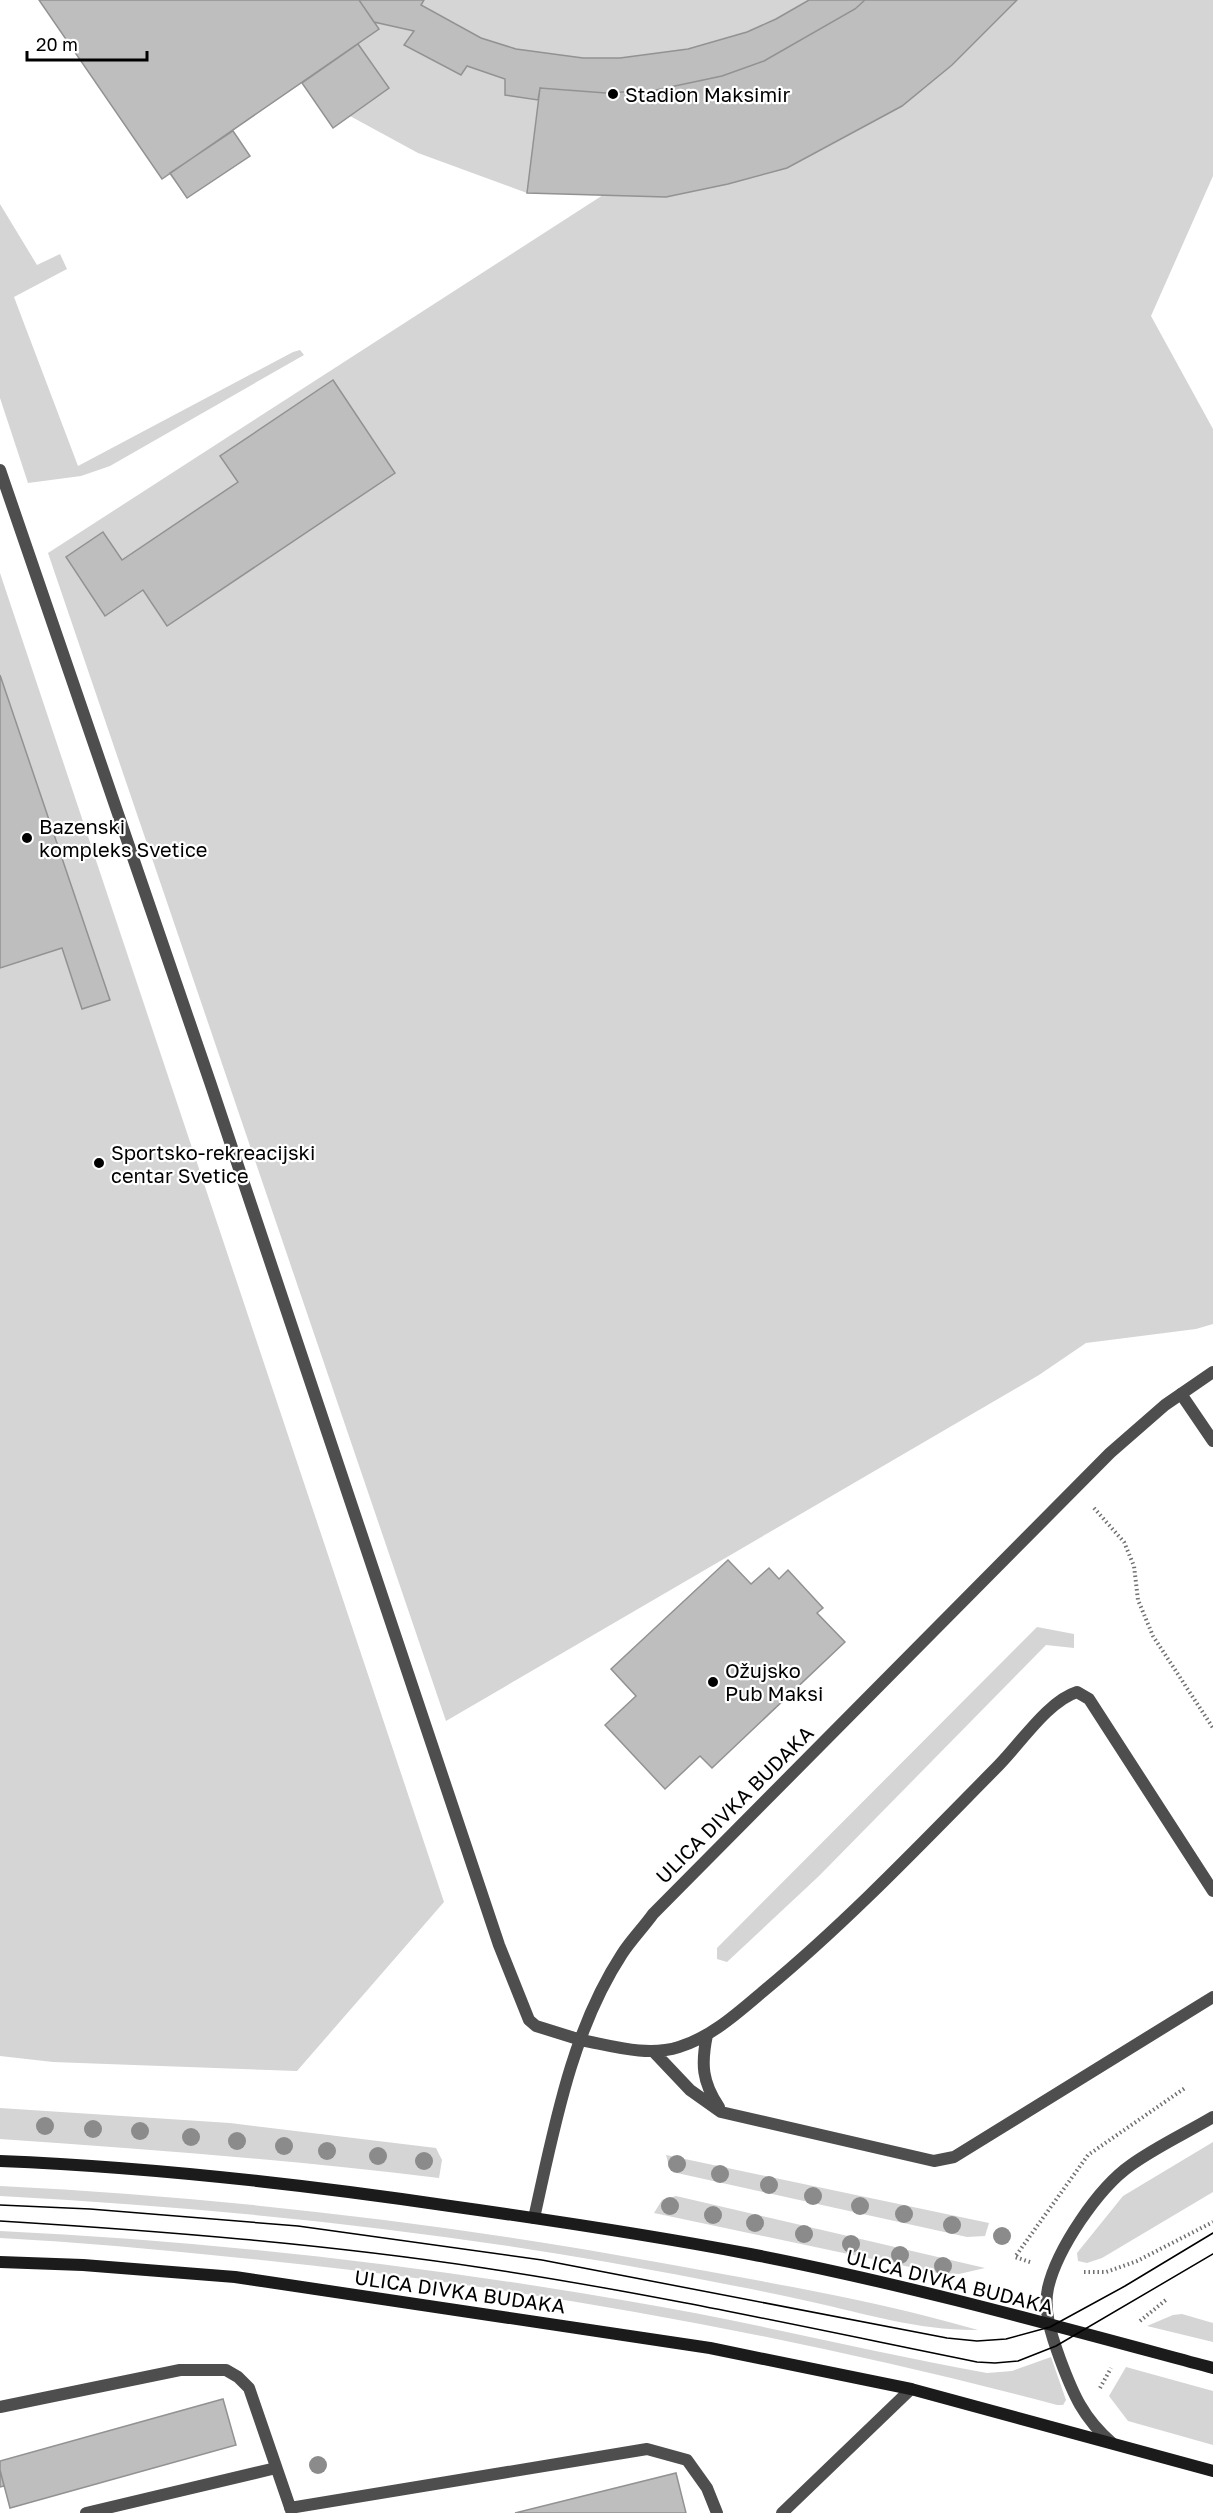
<svg xmlns="http://www.w3.org/2000/svg" width="1213" height="2513" font-family="'Golos Text',sans-serif">
	<style>
		.green { fill: #d5d5d5 }
		.building { fill: #bebebe; stroke: #929292; stroke-width: 1.5 }
		.lines { fill: none; stroke-linecap: round; stroke-linejoin: round }
		.path { stroke: #707070; stroke-width: 4; stroke-dasharray: 1.5 3; stroke-linecap: butt }
		.lane { stroke: #4e4e4e; stroke-width: 12 }
		.street { stroke: #4e4e4e; stroke-width: 12 }
		.secondary { stroke: #1b1b1b; stroke-width: 12 }
		.tram { stroke: #000; stroke-width: 1.5 }
		.tree { fill: #8b8b8b }
		.poi-dot { fill: #000; stroke: #fff; stroke-width: 2 }
		.labels { text-anchor: middle; dominant-baseline: central; stroke-width: 4.5; stroke-linejoin: round; paint-order: stroke }
		.poi-label { font-size: 20px; fill: #000; stroke: #fff; text-anchor: start }
		.street-label { font-size: 20px; fill: #000; stroke: #fff }
	</style>
	<rect width="100%" height="100%" fill="#fff"/>
	<path class="green" d="M39,0H1213V176L1151,316L1213,429V1324L1196,1329L1086,1343L1039,1375L446,1721L48,553L603,195L527,193L418,153L350,116L333,128L302,83L233,130L250,156L187,198Z
		M0,204L37,265L60,254L67,269L14,297L78,466L293,352L300,350L304,355L110,466L81,476L28,483L0,398Z
		M0,573L444,1902L297,2071L53,2062L0,2056Z
		M1037,1627L1074,1634V1648L1046,1645L819,1876L727,1962L717,1959V1948Z
		M0,2108L230,2123L436,2148L442,2160L439,2178C293,2160 147,2149 0,2139Z
		M1213,2142V2192L1102,2258L1087,2263L1078,2261L1077,2253L1123,2196Z
		M666,2155L989,2223L985,2236L967,2237L677,2173L669,2166Z
		M0,2186C222,2197 443,2223 662,2263C767,2282 874,2300 978,2330C922,2331 866,2314 812,2302C744,2287 675,2274 607,2262C406,2227 203,2207 0,2196Z
		M676,2196L985,2268L959,2274L938,2273L654,2213L662,2200Z
		M0,2231C210,2241 420,2265 628,2301C748,2321 867,2351 987,2373L1012,2371L1051,2357L1066,2400L1063,2405H1057C786,2333 510,2284 231,2257C154,2249 77,2242 0,2238Z
		M1182,2314L1213,2323V2342L1147,2326L1173,2315Z
		M1126,2367L1213,2391V2445L1128,2421L1109,2396Z"/>
	<path class="building" d="M39,0H359L379,29L162,179Z
		M359,0H424L421,5L481,38L516,49L583,58H620L688,49L747,32L776,19L809,0H865L855,9L764,61L722,76L656,90L606,93L540,88L538,100L505,95V79L467,66L461,75L404,45L414,31L374,22Z
		M865,0H1017L952,65L902,106L787,168L728,184L666,197L527,193L540,88L606,93L656,90L722,76L764,61L855,9Z
		M358,44L389,88L333,128L302,83Z
		M233,131L250,156L187,198L170,173Z
		M333,380L395,473L167,626L143,590L105,616L66,557L103,532L122,560L238,482L220,456Z
		M0,675L110,1000L82,1009L62,948L0,968Z
		M728,1560L751,1584L769,1568L779,1579L788,1570L823,1608L817,1613L845,1642L712,1768L700,1756L665,1789L605,1725L636,1696L611,1669Z
		M223,2399L236,2445L10,2508L0,2470V2461Z
		M0,2470L4,2486L0,2487Z
		M676,2473L686,2513H515Z"/>
	<g class="lines">
		<path class="path" d="M1094,1508L1124,1542L1134,1566L1138,1600L1153,1636L1213,1728
			M1030,2262L1015,2257L1088,2155L1185,2088
			M1084,2272H1106L1137,2261L1213,2222
			M1140,2321L1167,2299
			M1100,2388L1111,2368"/>
		<path class="lane" d="M1181,1394L1213,1441
			M707,2035C701,2064 702,2082 719,2107
			M581,2040C613,2046 647,2057 679,2047C712,2037 740,2011 766,1989C848,1921 923,1842 998,1766C1020,1744 1048,1701 1077,1692L1089,1699L1213,1891
			M654,2052L690,2090L721,2112L934,2161L954,2157L1213,1997
			M86,2513L276,2468"/>
		<path class="street" d="M0,470L210,1082L499,1945L529,2020L536,2026L581,2040
			M534,2218C554,2129 571,2032 622,1954C631,1940 643,1928 653,1914L1110,1453L1165,1405L1213,1372
			M0,2407L180,2370H226L238,2377L249,2388L292,2513
			M1112,2443C1083,2418 1073,2394 1060,2359C1052,2337 1043,2312 1048,2288C1057,2249 1098,2188 1131,2165C1156,2147 1186,2133 1213,2117
			M290,2508L647,2449L687,2460L707,2488L717,2513
			M782,2513L911,2389"/>
		<path class="secondary" d="M0,2161C151,2167 301,2184 450,2206C550,2220 650,2235 750,2254C906,2284 1060,2327 1213,2368
			M0,2262L83,2265L235,2277L710,2348L911,2389L1213,2471"/>
		<path class="tram" d="M0,2205L90,2209L298,2226L542,2260L947,2338L977,2341L1006,2339L1050,2327L1125,2286L1213,2233
			M0,2221C162,2231 324,2244 484,2268C650,2293 814,2329 977,2362L995,2363L1018,2361L1056,2346L1213,2254"/>
	</g>
	<g class="tree">
		<circle cx="45" cy="2126" r="9"/>
		<circle cx="93" cy="2129" r="9"/>
		<circle cx="140" cy="2131" r="9"/>
		<circle cx="191" cy="2137" r="9"/>
		<circle cx="237" cy="2141" r="9"/>
		<circle cx="284" cy="2146" r="9"/>
		<circle cx="327" cy="2151" r="9"/>
		<circle cx="378" cy="2156" r="9"/>
		<circle cx="424" cy="2161" r="9"/>
		<circle cx="677" cy="2164" r="9"/>
		<circle cx="720" cy="2174" r="9"/>
		<circle cx="769" cy="2185" r="9"/>
		<circle cx="813" cy="2196" r="9"/>
		<circle cx="670" cy="2206" r="9"/>
		<circle cx="860" cy="2206" r="9"/>
		<circle cx="904" cy="2214" r="9"/>
		<circle cx="713" cy="2215" r="9"/>
		<circle cx="755" cy="2223" r="9"/>
		<circle cx="952" cy="2225" r="9"/>
		<circle cx="804" cy="2234" r="9"/>
		<circle cx="1002" cy="2236" r="9"/>
		<circle cx="851" cy="2244" r="9"/>
		<circle cx="900" cy="2255" r="9"/>
		<circle cx="943" cy="2266" r="9"/>
		<circle cx="318" cy="2465" r="9"/>
	</g>
	<g class="poi-dot">
		<circle cx="613" cy="94" r="6"/>
		<circle cx="27" cy="838" r="6"/>
		<circle cx="99" cy="1163" r="6"/>
		<circle cx="713" cy="1682" r="6"/>
	</g>
	<g class="labels">
		<g class="poi-label">
			<text x="625" y="94">Stadion Maksimir</text>
			<text x="39" y="826">Bazenski<tspan x="39" dy="23">kompleks Svetice</tspan></text>
			<text x="111" y="1152">Sportsko-rekreacijski<tspan x="111" dy="23">centar Svetice</tspan></text>
			<text x="725" y="1670">Ožujsko<tspan x="725" dy="23">Pub Maksi</tspan></text>
		</g>
		<g class="street-label">
			<text transform="translate(734 1804) rotate(-45)">ULICA DIVKA BUDAKA</text>
			<text transform="translate(950 2281) rotate(14)">ULICA DIVKA BUDAKA</text>
			<text transform="translate(460 2291) rotate(8)">ULICA DIVKA BUDAKA</text>
		</g>
	</g>
	<path d="M27 51v9h120v-9" fill="none" stroke="#000000" stroke-width="3"/>
	<text x="36" y="51" font-size="18" fill="#000000" stroke="#ffffff" stroke-width="4.5" paint-order="stroke">20 m</text>
</svg>
